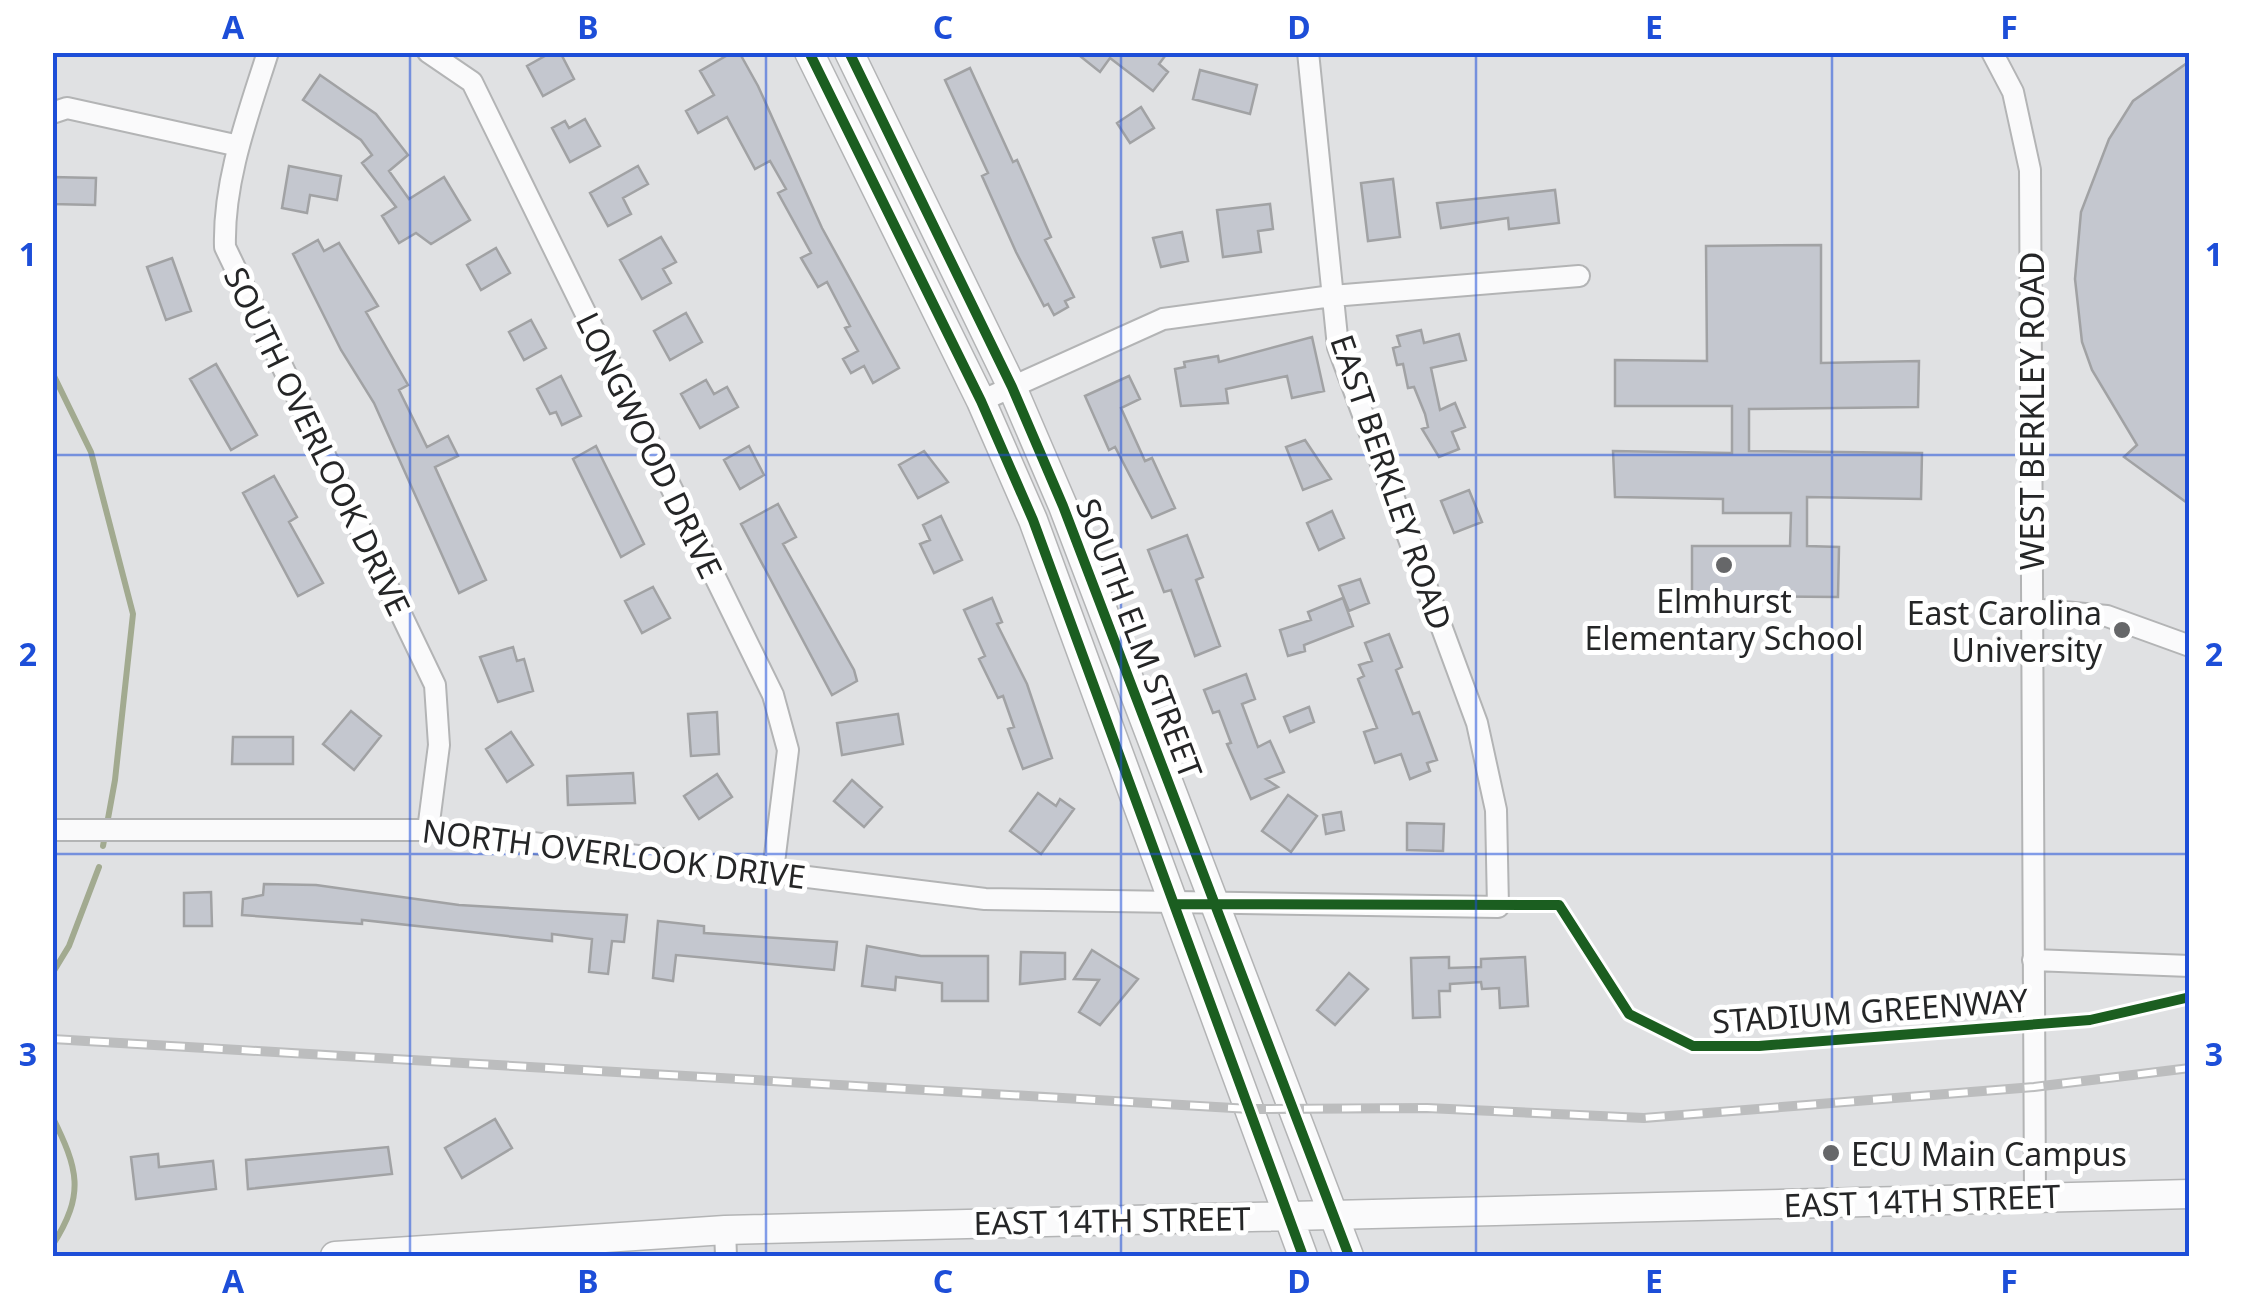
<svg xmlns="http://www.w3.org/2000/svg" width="2242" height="1309" font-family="'Noto Sans',sans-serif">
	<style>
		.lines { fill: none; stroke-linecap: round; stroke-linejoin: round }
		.stream { stroke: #a2aa90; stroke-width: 6 }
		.building { fill: #c4c7cf; stroke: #a1a2a4; stroke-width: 2.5 }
		.street-casing { stroke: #b3b4b5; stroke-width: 24 }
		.secondary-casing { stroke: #b3b4b5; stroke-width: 31 }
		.street { stroke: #fafafb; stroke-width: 20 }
		.secondary { stroke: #fafafb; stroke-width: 28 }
		.rail-casing { stroke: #bcbdbe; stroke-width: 10 }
		.rail { stroke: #fff; stroke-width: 6; stroke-dasharray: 19; stroke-linecap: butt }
		.cycleway-casing { stroke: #fff; stroke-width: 16 }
		.cycleway { stroke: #1b5e20; stroke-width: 10 }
		.grid { fill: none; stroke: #1d4ed8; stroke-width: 2.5; stroke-opacity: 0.55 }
		.poi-dot { fill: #666769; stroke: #fff; stroke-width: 4 }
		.labels { text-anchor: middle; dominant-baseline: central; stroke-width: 10; stroke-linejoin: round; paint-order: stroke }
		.street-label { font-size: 32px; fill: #252627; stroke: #fff }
		.poi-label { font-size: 32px; fill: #252627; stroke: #fff }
		.neatline { fill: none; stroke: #1d4ed8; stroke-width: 4 }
		.grid-label { font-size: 32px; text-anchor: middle; font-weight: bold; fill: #1d4ed8 }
	</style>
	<rect width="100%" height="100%" fill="#e0e1e3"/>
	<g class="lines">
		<path class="stream" d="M52,372L91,452L133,614L115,780L103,846
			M52,974L69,946L99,867
			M52,1116C78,1169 86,1193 52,1246"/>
	</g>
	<path class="building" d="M552,52H560L574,79L543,96L527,66Z
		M733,52H739L758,86L822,228L899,368L873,383L864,366L851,373L843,359L858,351L845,328L850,326L827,282L818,287L801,258L811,253L778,193L786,189L770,161L755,169L727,117L698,133L686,111L714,95L700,71Z
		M1075,52H1168L1159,64L1168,72L1153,91L1110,58L1100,72Z
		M2190,61V505L2124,457L2137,445L2092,370L2082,342L2075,279L2081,212L2109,139L2133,101Z
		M970,68L1013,162L1017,160L1051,237L1045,240L1074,297L1065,301L1068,307L1054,315L1048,304L1044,306L1016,252L982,176L988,173L945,80Z
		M1200,70L1257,85L1250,114L1193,99Z
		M320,75L376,114L408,155L389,171L409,199L444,177L470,220L431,244L416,233L399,243L382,216L396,207L362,163L372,155L361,140L303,100Z
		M1141,107L1154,128L1130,143L1117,123Z
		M585,119L600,146L570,162L552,128L565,121L569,128Z
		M289,166L341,176L337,200L310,195L307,213L282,208Z
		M638,166L648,184L623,198L631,214L608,226L590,193Z
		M52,177L96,178L95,205L52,204Z
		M1393,179L1400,237L1368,241L1361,183Z
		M1555,190L1559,223L1509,229L1508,218L1441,228L1437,203Z
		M1270,204L1273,229L1258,231L1261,252L1223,257L1217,210Z
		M1182,232L1188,261L1161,267L1153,238Z
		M661,237L676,262L663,269L671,283L642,299L620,260Z
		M318,240L324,251L339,243L378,306L366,312L408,385L399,390L427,447L448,436L458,456L435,467L486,580L459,593L374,403L341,350L293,254Z
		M1821,245V363L1919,361L1918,407L1749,409V451L1922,453L1921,499L1807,497V546L1839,547L1838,597L1692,596V546H1790L1791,513H1723V499L1615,497L1613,451L1732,453V406H1615V360L1707,361L1706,246Z
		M496,248L510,273L481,290L467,265Z
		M172,258L191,311L166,320L147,267Z
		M686,313L702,342L670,360L654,331Z
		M531,320L546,348L524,360L509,332Z
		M1421,330L1424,343L1459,334L1466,360L1431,368L1440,410L1455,403L1465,427L1452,432L1459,449L1439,457L1422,429L1428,427L1425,414L1414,387L1408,388L1403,364L1397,365L1393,348L1400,346L1397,336Z
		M1312,337L1324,391L1292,398L1287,376L1226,389L1228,403L1181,406L1175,369L1185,367L1184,362L1218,356L1219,362Z
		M216,364L257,435L231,450L190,379Z
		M561,376L581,416L562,425L556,412L550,414L537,389Z
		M1129,376L1140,399L1121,408L1145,461L1152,458L1175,508L1152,518L1115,447L1109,450L1085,396Z
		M706,380L714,394L727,387L738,407L700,428L681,394Z
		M1305,440L1331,479L1303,490L1286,447Z
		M596,446L644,544L621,557L573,459Z
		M749,446L764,475L740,489L724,460Z
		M924,451L948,482L918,498L899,465Z
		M274,476L297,517L289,522L323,583L298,596L243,493Z
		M1469,490L1482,522L1454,533L1441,501Z
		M778,504L796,537L783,544L854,670L857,681L832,695L741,524Z
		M1332,511L1344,538L1319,550L1307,523Z
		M941,516L962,560L934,573L920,544L930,540L923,525Z
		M1187,535L1203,577L1196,580L1220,646L1195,656L1171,590L1164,592L1148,550Z
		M1360,579L1369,603L1349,611L1339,586Z
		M653,587L670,618L642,633L625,601Z
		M992,598L1002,622L997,624L1027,684L1052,758L1023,769L1008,729L1014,727L1003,696L998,698L979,659L985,656L964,610Z
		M1343,598L1353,626L1304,645L1305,651L1288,656L1280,630L1311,620L1308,612Z
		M1389,634L1402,667L1396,670L1413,714L1419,712L1437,760L1427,763L1430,771L1410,779L1401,754L1375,763L1364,732L1377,728L1358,679L1364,676L1359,665L1372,661L1365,643Z
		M513,647L517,661L524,659L533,691L498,702L480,657Z
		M1246,674L1255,699L1242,704L1258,747L1270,741L1284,772L1266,779L1278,787L1251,799L1227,744L1231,743L1219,711L1213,713L1204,690Z
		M1309,707L1314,722L1290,732L1284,717Z
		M351,711L381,736L354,770L323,744Z
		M717,712L719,754L691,756L688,714Z
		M898,714L903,744L842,755L837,723Z
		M511,732L533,765L507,782L486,749Z
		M233,737H293V764H232Z
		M633,773L635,803L568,805L567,776Z
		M717,774L732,797L699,819L684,796Z
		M852,780L882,807L864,827L834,801Z
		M1038,793L1056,806L1060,799L1074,809L1041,854L1010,831Z
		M1288,795L1317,816L1291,852L1262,831Z
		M1341,812L1344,830L1326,834L1323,815Z
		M1407,823L1444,824L1443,851L1407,850Z
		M264,884L316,885L459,905L627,915L624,942L612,941L608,974L589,972L592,939L583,938L552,934V941L362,920V924L242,915L243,899L263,895Z
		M211,892L212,926H184V893Z
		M658,921L704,926V933L837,942L834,970L676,955L673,981L653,978Z
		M867,946L921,956H988V1001H942V983L896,977L895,990L862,986Z
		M1092,950L1138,979L1100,1025L1079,1012L1099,980L1074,979Z
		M1021,952L1065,953V979L1020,984Z
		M1449,957V968L1481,967V959L1525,957L1528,1006L1500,1008L1499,988L1482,989L1481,982L1450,984V991H1439L1440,1017L1413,1018L1411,958Z
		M1349,973L1368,989L1335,1025L1317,1010Z
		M495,1119L512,1148L462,1178L445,1148Z
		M388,1147L392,1174L248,1189L246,1160Z
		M158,1154L159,1167L213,1161L216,1189L136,1199L131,1157Z"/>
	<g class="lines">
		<defs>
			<path id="street" d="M268,52C248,115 223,181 225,247L435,685L439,745L428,830
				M428,52L472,82L773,695L788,750L773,871
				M1992,52L2013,92L2030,170L2035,1197
				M52,113L67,108L239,146
				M981,401L1163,319L1332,296L1579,276
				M2031,609L2107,616L2190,646
				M52,830H428L985,899L1498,907L1496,810L1477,723L1338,347L1308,52
				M2033,960L2190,966
				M725,1230L726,1256"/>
			<path id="secondary" d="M809,52L981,401L1033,520L1303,1256
				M849,52L1012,387L1063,506L1349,1256
				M335,1256L725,1230L2190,1194"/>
		</defs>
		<use href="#street" class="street-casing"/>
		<use href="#secondary" class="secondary-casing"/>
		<use href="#street" class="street"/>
		<use href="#secondary" class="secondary"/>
		<defs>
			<path id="rail" d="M52,1039L1250,1109L1427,1108L1644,1118L2034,1087L2190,1068"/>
		</defs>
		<use href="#rail" class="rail-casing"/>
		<use href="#rail" class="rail"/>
		<defs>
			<path id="cycleway" d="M809,52L981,401L1033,520L1303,1256
				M849,52L1012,387L1063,506L1349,1256
				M1175,904L1559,905L1629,1014L1693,1046H1759L2090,1020L2190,997"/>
		</defs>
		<use href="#cycleway" class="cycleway-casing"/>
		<use href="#cycleway" class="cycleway"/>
	</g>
	<path class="grid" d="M410,52V1256M766,52V1256M1121,52V1256M1476,52V1256M1832,52V1256M52,455H2190M52,854H2190"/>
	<g class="poi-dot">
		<circle cx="1724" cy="565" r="10"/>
		<circle cx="2122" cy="630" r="10"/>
		<circle cx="1831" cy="1153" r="10"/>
	</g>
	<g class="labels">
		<g class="street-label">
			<text transform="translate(2031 411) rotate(-90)">WEST BERKLEY ROAD</text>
			<text transform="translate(318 441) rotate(64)">SOUTH OVERLOOK DRIVE</text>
			<text transform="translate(650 445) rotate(64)">LONGWOOD DRIVE</text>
			<text transform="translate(1392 482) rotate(71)">EAST BERKLEY ROAD</text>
			<text transform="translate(1140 638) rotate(69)">SOUTH ELM STREET</text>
			<text transform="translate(614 853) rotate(7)">NORTH OVERLOOK DRIVE</text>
			<text transform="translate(1870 1010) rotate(-4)">STADIUM GREENWAY</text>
			<text transform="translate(1922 1200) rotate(-2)">EAST 14TH STREET</text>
			<text transform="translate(1112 1220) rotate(-1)">EAST 14TH STREET</text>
		</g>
		<g class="poi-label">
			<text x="1724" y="600">Elmhurst<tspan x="1724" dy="37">Elementary School</tspan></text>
			<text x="2102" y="612" text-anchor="end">East Carolina<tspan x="2102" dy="37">University</tspan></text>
			<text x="1851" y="1153" text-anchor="start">ECU Main Campus</text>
		</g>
	</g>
	<rect width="2242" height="1309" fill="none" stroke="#ffffff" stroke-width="110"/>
	<rect x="55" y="55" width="2132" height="1199" class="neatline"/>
	<g class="grid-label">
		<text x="233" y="39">A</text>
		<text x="588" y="39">B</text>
		<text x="943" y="39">C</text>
		<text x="1299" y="39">D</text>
		<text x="1654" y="39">E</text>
		<text x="2009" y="39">F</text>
		<text x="28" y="266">1</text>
		<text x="2214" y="266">1</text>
		<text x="28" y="666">2</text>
		<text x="2214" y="666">2</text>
		<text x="28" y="1066">3</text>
		<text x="2214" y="1066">3</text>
		<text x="233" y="1293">A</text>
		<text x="588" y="1293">B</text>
		<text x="943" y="1293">C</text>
		<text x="1299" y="1293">D</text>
		<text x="1654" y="1293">E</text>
		<text x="2009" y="1293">F</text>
	</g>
</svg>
